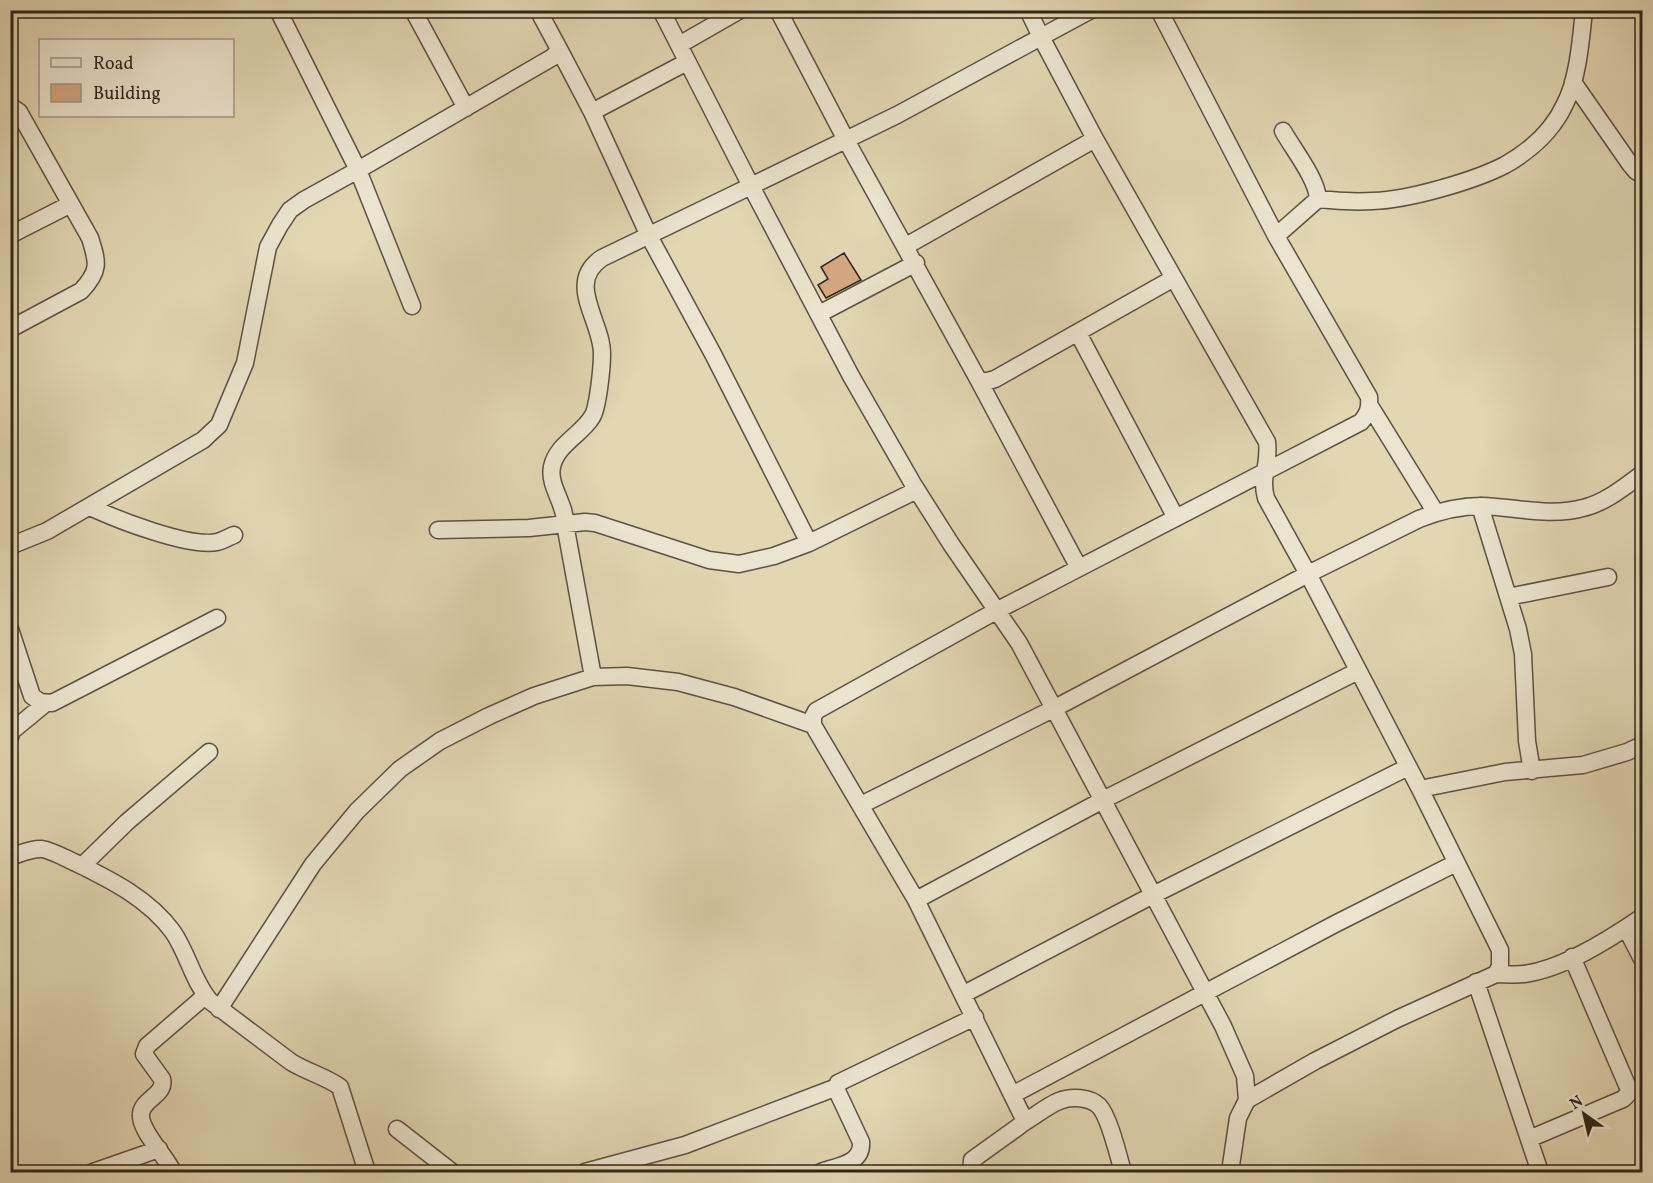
<svg xmlns="http://www.w3.org/2000/svg" width="1653" height="1183" font-family="Vollkorn,serif">
	<style>
		.building { fill: #d4a782; stroke: #302619; stroke-width: 1.5 }
		.lines { fill: none; stroke-linecap: round; stroke-linejoin: round }
		.street-casing { stroke: #5c5240; stroke-width: 19 }
		.street { stroke: #ece4ce; stroke-width: 16 }
	</style>
	<rect width="100%" height="100%" fill="#e2d6b3"/>
	<filter id="stains"><feTurbulence type="fractalNoise" baseFrequency=".00333" numOctaves="4"/><feColorMatrix values="0 0 0 0 .2 0 0 0 0 .09 0 0 0 0 .02 0 0 0 .5 -.17"/></filter>
	<radialGradient id="worn" r=".72"><stop offset=".6" stop-color="#630" stop-opacity="0"/><stop offset="1" stop-color="#630" stop-opacity=".3"/></radialGradient>
	<path class="building" d="M844,253L861,280L826,298L818,285L828,279L821,267Z"/>
	<g class="lines">
		<defs>
			<path id="street" d="M278,10L358,170L553,57L559,49L538,10
				M413,10L466,108
				M661,10L751,186L897,115L1041,37L1028,10
				M778,10L846,140L979,381H988L995,379L1174,278
				M1091,10L1041,37L1095,139L1267,442C1270,463 1260,477 1266,498L1308,574L1420,789L1500,950V966L1496,974L1397,1019L1315,1061L1247,1100L1238,1118L1230,1172
				M679,45L740,10
				M559,49L592,112L649,236L713,354L809,543
				M1573,82L1630,164L1636,171L1642,175
				M10,106L19,112L90,238C98,263 100,271 81,291L10,329
				M592,112L687,62
				M1318,199C1336,201 1354,202 1373,201C1408,200 1474,181 1505,165C1530,151 1553,130 1565,104C1578,79 1581,39 1584,10
				M10,235L71,204
				M1276,236L1318,199C1317,179 1293,149 1283,131
				M906,246L1095,139
				M819,314L916,263
				M1078,333L1176,518
				M979,381L1079,568
				M1370,406L1436,513
				M1480,506L1518,629L1523,654L1527,741L1532,771
				M90,507C116,519 189,548 217,542C222,541 229,537 234,535
				M438,530L529,528L585,522L595,523L709,560L739,564L774,556L809,543L917,490
				M10,546L47,531L203,440L219,425L245,363L268,247L280,225L290,210L304,200L358,170L412,306
				M1508,597L1608,577
				M10,629L32,696L40,702L52,703L217,618
				M593,677L565,524C566,504 548,486 552,467C556,445 581,435 592,417C598,408 602,367 602,354C602,320 565,283 602,258L751,186L851,376L913,484L951,544L1019,643L1223,1026L1245,1076L1247,1100
				M10,737L12,731L46,703
				M1420,789L1505,772L1583,765L1627,752L1642,745
				M861,805L1055,708L1308,574L1419,519C1439,511 1460,506 1482,506C1515,507 1550,517 1583,508C1605,503 1624,487 1642,474
				M10,857C20,854 31,848 42,849C53,851 65,858 76,863C111,880 149,899 173,932C188,954 193,981 210,1001L291,1062C307,1072 325,1076 340,1087L367,1172
				M82,866L127,822L209,752
				M916,900L1103,800L1358,671
				M1626,928L1642,959
				M1496,974C1505,974 1515,975 1524,974C1563,969 1610,939 1642,917
				M1476,982L1540,1172
				M964,994L1153,895L1408,767
				M219,1009L313,864L357,811L400,769L440,741L489,716L534,696L593,677L627,676L678,682L734,697L813,725
				M1012,1095L1335,924L1456,863
				M1023,1123C1035,1116 1047,1106 1059,1101C1071,1096 1090,1097 1099,1106C1109,1116 1119,1158 1123,1172
				M397,1129L452,1172
				M1529,1139L1623,1099L1630,1092L1572,957
				M93,1172L159,1149
				M173,1172C166,1156 139,1130 141,1114C142,1099 166,1095 162,1079L144,1054L147,1046L205,996
				M585,1172L685,1145L837,1087
				M821,1172C837,1166 863,1164 861,1142L838,1093L837,1087L838,1083L975,1017
				M971,1172L972,1160L1018,1127L1023,1123V1117L916,900L813,725V717L816,711L996,611L1361,422C1368,414 1370,408 1369,397L1276,236L1159,10"/>
		</defs>
		<use href="#street" class="street-casing"/>
		<use href="#street" class="street"/>
	</g>
	<rect width="1653" height="1183" fill="none" stroke="#e2d6b3" stroke-width="36"/>
	<rect x="12" y="12" width="1629" height="1159" fill="none" stroke="#302619" stroke-width="3"/>
	<rect x="18" y="18" width="1617" height="1147" fill="none" stroke="#302619" stroke-width="1.5"/>
	<rect x="39" y="39" width="195" height="78" fill="#ece4ce" stroke="#a19886" stroke-width="1.5"/>
	<rect x="51" y="58" width="30" height="9" fill="#ece4ce" stroke="#a19886" stroke-width="1.5"/>
	<text x="93" y="69" font-size="18" fill="#302619">Road</text>
	<rect x="51" y="84" width="30" height="18" fill="#d4a782" stroke="#a19886" stroke-width="1.5"/>
	<text x="93" y="99" font-size="18" fill="#302619">Building</text>
	<g transform="translate(1584 1114) rotate(326)" stroke="#ece4ce" stroke-width="4.5" paint-order="stroke">
	<path d="M0-4.5L10 22L0 15L-10 22Z" fill="#302619"/>
	<text y="-9" font-size="16" font-weight="bold" text-anchor="middle" fill="#302619">N</text>
	</g>
	<rect width="100%" height="100%" filter="url(#stains)"/>
	<rect width="100%" height="100%" fill="url(#worn)"/>
</svg>
